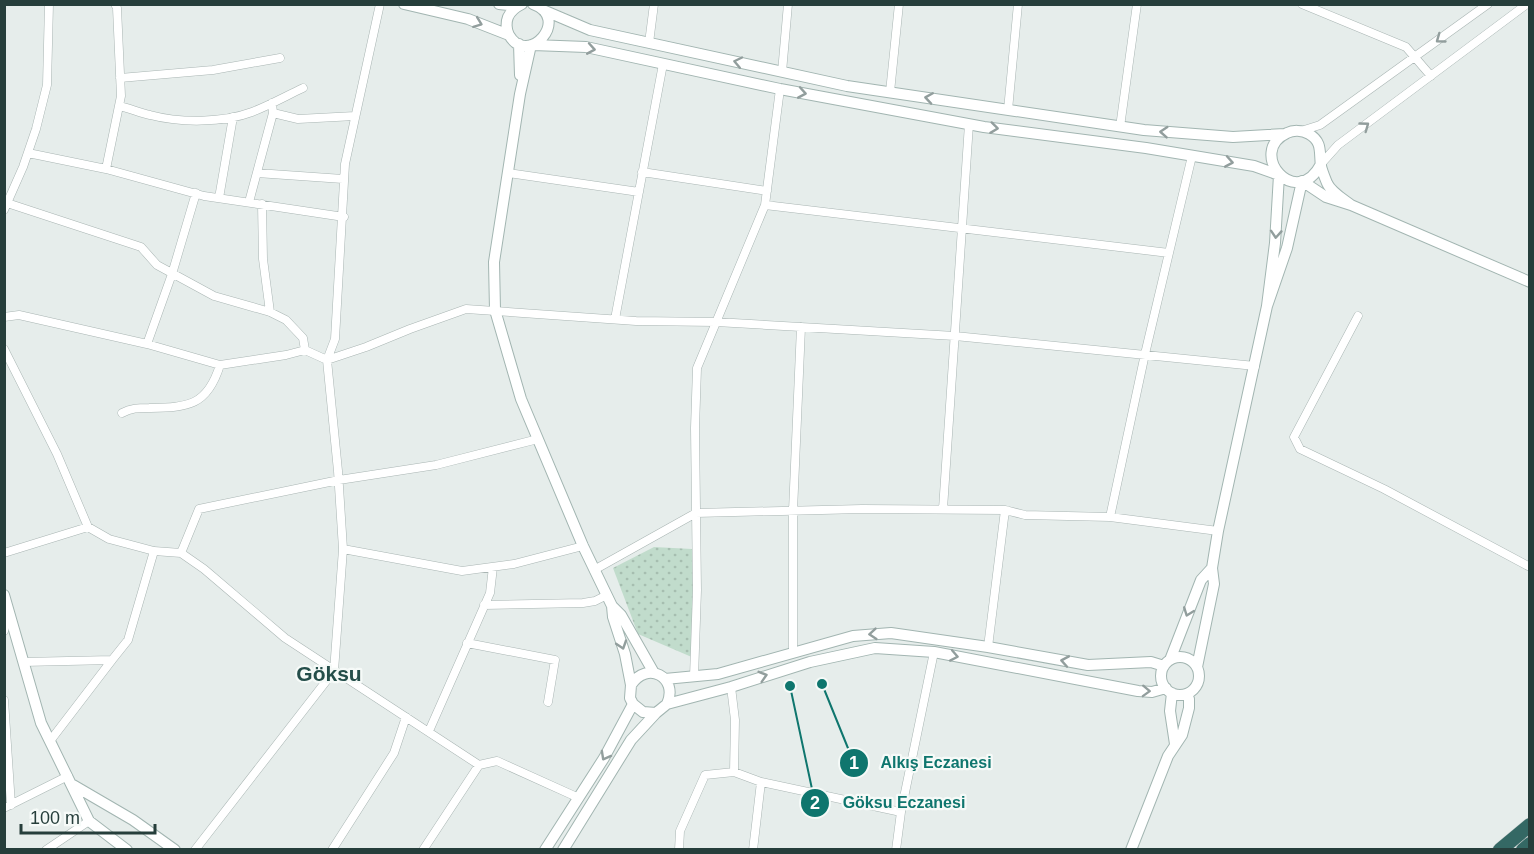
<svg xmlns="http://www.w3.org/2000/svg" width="1534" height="854" font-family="Helvetica,sans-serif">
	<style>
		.grass { fill: url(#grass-dots) }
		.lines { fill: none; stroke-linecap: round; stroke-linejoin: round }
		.street-casing { stroke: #a9b5b3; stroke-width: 9 }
		.secondary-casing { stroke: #a2b5b1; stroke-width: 12 }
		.highway-casing { stroke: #c2c9c8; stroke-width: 15 }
		.street { stroke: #fff; stroke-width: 8 }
		.secondary { stroke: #fff; stroke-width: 10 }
		.highway { stroke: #346864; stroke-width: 14 }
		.oneway { stroke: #929e9d }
		.labels { text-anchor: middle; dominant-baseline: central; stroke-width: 4.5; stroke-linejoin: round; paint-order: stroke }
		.district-label { font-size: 21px; font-weight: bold; fill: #244e4a; stroke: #f6faf8 }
		.leader { fill: none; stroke: #0f766e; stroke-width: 2 }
		.callout-dot { fill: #0f766e; stroke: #f6faf8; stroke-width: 2 }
		.mark-label { font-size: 18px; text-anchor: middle; font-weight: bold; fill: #fff }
		.callout-label { font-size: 16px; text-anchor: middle; font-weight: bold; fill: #0f766e; stroke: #f6faf8; stroke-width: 4.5; stroke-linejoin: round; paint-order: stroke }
	</style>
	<defs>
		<pattern id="grass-dots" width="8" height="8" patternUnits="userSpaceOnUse" patternTransform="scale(1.5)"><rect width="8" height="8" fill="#c1dccc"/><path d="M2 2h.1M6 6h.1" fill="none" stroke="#a6beb0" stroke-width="1.8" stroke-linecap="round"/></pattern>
	</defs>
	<rect width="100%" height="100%" fill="#e6edeb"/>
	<path class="grass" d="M654,547L692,549L694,658L638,634L613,568Z"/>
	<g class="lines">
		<defs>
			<path id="street" d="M1302,4L1406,47L1431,76
				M649,43L654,4
				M782,72L788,4
				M120,78L213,70L280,58
				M890,92L899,4
				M119,106C129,108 140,113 150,115C180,123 223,123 252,112C270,105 286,96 303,88
				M1008,110L1018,4
				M273,113L298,119L355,116
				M1120,127L1137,4
				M1301,131L1320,125L1488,4
				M28,153L106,169L204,196L344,217
				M1321,164L1338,145L1527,4
				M106,169L121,96L117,8L115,4
				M642,172L767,191
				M257,173L343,179
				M508,173L639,192
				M219,198L233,117
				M4,202L141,247L157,265L214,296L270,312L286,320L303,338L305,350L327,360L366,347L410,329L466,309L636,321L716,322L955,336L1255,366
				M249,202L273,113L272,103
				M262,204L263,259L270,312
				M765,205L1169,253
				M4,210L23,167L36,129L47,85L49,4
				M1358,316L1294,437L1300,449L1384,489L1530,567
				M4,317L19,315L147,344L220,365L286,355L305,350
				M615,319L663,64
				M147,344L172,274L196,193
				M4,349L57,454L88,527L109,539L154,551L181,553L204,569L285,638L479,765L497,761L579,798
				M122,413C131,408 138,408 149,408C187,407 207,407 220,365
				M943,509L969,124
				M1110,517L1145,354L1192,156
				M343,549L462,571L514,564L583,546
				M4,553L88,527
				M181,553L199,509L339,480L436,465L538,439
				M594,570L696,513L862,509L1005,510L1025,515L1110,517L1218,531
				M484,605L583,603L595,601L607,595
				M4,631L9,612
				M467,643L555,660L548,702
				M988,647L1005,510
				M793,653V511L801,327
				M23,662L112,660L128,640L154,551
				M694,677L697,590L695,428L697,368L765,205L780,89
				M731,687L735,720L734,772L761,782L901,812
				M4,700L11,805
				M429,731L490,593L493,567
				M50,741L112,660
				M4,808L68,776
				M46,850L89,821
				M195,850L334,671L343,549L338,471L327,360L335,339L345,164L380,4
				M332,850L394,753L406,717
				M423,850L479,765
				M679,850L680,831L705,775L734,772
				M753,850L761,782
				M896,850L901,812L934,652"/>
			<path id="secondary" d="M404,4L468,19L509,35
				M499,4L518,6
				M522,4C516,7 511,10 508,17C506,22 506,30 509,35C528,68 572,18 533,4
				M543,10L590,30L847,86L1144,130L1233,137L1285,134
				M519,44L520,75
				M531,45L520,94L494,262L495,310L521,399L583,546L612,606L621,615L654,673
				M533,45L586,47L780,89L984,127L1146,148L1254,166L1279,175L1275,243L1267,306L1287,248L1302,181L1326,197L1351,205C1343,199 1331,192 1327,183C1325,178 1322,171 1321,166C1319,153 1323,142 1309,134C1302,130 1293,130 1287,133C1246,152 1296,212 1321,164
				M1351,205L1530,282
				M4,595L41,723L89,821L127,850
				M612,606L613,617L625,654L631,685L630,698L633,704L643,712L656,713
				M1161 676a19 19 0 1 1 38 0a19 19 0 1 1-38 0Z
				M1170,660L1201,580L1212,568
				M1197,667L1214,584L1212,568L1218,531L1267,306
				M665,679L718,674L853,636L891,633L988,647L1088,665L1151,662L1164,666
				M631,685C647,660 679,677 667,704
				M1172,693L1170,711L1175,744
				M73,785L133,820L175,850
				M545,850L604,758L633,704
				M563,850L631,740L656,713L667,704L731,687L810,662L875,648L934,652L1138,691L1152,692L1166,688
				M1131,850L1168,756L1182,735L1189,708V699L1187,694"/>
			<path id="highway" d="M1500,850L1530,825
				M1523,850L1530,844"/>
		</defs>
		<use href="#street" class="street-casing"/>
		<use href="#secondary" class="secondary-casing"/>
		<use href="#highway" class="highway-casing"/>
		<use href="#street" class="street"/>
		<use href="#secondary" class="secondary"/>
		<use href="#highway" class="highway"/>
	</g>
	<defs><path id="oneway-chevron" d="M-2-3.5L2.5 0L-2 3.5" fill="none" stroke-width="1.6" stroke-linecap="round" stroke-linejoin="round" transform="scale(1.5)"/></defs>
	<g class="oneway">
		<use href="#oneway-chevron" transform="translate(478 23) rotate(21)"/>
		<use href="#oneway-chevron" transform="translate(1440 39) rotate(144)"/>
		<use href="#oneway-chevron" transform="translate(591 49) rotate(10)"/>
		<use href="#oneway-chevron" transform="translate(738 62) rotate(-168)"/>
		<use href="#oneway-chevron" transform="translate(802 93) rotate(10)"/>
		<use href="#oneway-chevron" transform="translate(929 98) rotate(-171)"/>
		<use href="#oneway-chevron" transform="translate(1365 126) rotate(-36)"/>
		<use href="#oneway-chevron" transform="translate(994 128) rotate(7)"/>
		<use href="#oneway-chevron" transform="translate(1164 132) rotate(-176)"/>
		<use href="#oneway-chevron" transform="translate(1229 162) rotate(10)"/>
		<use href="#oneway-chevron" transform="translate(1276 234) rotate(94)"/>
		<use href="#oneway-chevron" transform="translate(1188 612) rotate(111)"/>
		<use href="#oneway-chevron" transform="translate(873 634) rotate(175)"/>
		<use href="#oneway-chevron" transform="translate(622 645) rotate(72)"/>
		<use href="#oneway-chevron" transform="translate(954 656) rotate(11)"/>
		<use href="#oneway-chevron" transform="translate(1065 661) rotate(-170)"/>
		<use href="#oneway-chevron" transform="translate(763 676) rotate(-17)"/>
		<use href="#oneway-chevron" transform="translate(1146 691) rotate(2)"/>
		<use href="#oneway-chevron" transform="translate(605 756) rotate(119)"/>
	</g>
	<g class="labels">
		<g class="district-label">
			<text x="329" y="673">Göksu</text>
		</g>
	</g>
	<path class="leader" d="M822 684L854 763M790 686L815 803"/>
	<g class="callout-dot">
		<circle cx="822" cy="684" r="6"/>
		<circle cx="790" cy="686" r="6"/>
		<circle cx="854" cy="763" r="15"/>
		<circle cx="815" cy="803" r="15"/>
	</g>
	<g class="mark-label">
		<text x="854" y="769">1</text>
		<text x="815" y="809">2</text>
	</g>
	<g class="callout-label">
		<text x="936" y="768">Alkış Eczanesi</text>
		<text x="904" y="808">Göksu Eczanesi</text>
	</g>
	<rect width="1534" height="854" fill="none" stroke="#263e3b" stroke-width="12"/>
	<path d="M21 824v9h134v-9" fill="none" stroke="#263e3b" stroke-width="3"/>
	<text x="30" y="824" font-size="18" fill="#263e3b" stroke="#f6faf8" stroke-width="4.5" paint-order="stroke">100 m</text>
</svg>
